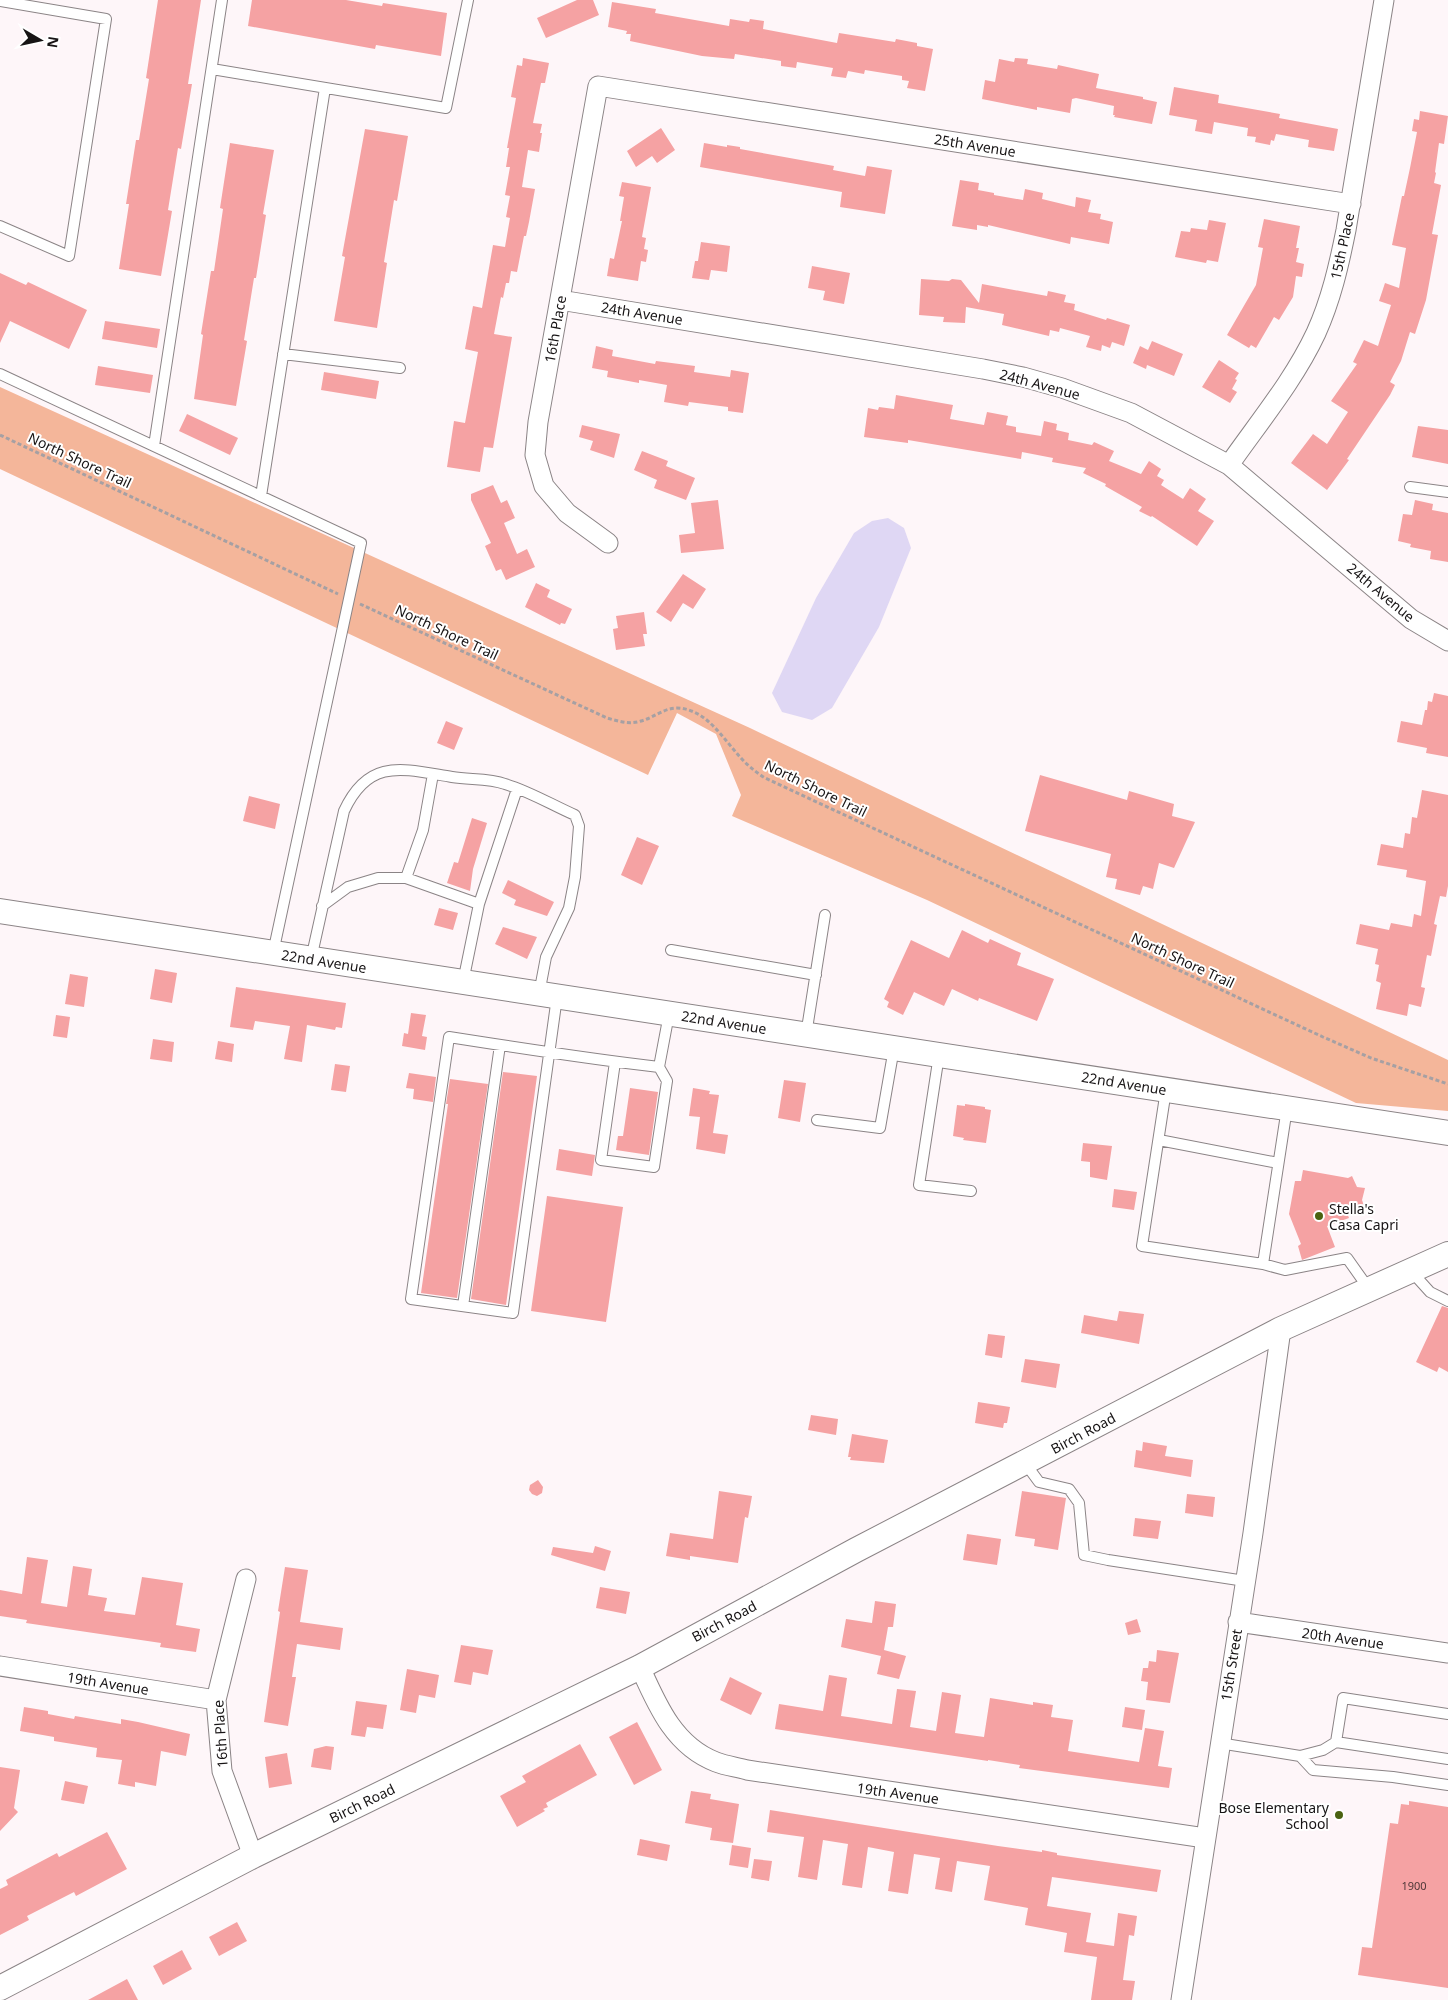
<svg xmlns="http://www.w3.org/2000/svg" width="1448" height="2000" font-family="'Noto Sans',sans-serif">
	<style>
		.green { fill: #f4b69a }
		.water { fill: #dfd7f4 }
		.building { fill: #f5a2a3 }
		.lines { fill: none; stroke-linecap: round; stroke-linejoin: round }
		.service-casing { stroke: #8b8486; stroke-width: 12 }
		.minor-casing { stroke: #8b8486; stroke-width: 21 }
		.tertiary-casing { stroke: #8b8486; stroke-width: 26 }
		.path { stroke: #a6a0a3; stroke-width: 3; stroke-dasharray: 4 2.5; stroke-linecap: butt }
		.service { stroke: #fff; stroke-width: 10 }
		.minor { stroke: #fff; stroke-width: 19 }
		.tertiary { stroke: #fff; stroke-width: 24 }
		.poi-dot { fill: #4a6211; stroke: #fff; stroke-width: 2 }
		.labels { text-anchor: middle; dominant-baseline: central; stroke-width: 4; stroke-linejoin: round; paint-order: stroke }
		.number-label { font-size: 11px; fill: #4e3838 }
		.street-label { font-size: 14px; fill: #171415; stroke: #fff }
		.poi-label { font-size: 14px; fill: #171415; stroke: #fff; text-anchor: start }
	</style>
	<rect width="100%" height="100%" fill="#fef6f9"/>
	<path class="green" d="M0,387L750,728L1448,1060V1111L1356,1103L927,900L732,816L741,795L716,734L677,713L648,775L0,469Z"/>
	<path class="water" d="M888,518L904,528L911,548L879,627L832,708L812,720L782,712L772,693L816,598L854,533L872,521Z"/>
	<path class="building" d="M158,0H201L188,84H192L181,149L178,148L168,210L172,211L161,276L119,269L129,204H126L136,140H139L149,79L146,78Z
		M252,0H346L382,6L383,3L447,13L441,56L376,45L375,49L248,26Z
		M577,0H593L599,15L546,38L537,18Z
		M612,2L656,9L655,13L729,26L730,19L749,22L750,19L764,21L763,29L837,43L839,33L895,42L896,39L917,43V46L933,49L925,91L907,88L909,81L902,80V76L865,70L864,74L848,71L846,78L831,76L833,68L797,62L796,68L781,66V61L735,54L734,59L702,56L630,41L631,34H626L627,31L608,27Z
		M523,58L549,63L545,83H541L533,123L542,124L540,133H542L539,152L528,150L522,187L535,189L529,222L526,236H524L517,272L511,271L509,283H506L503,298L501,297L494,334L512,337L493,448L484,447L480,472L447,467L454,421L465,423L478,352L465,349L473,306L482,308L493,245L505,247L510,218L506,217L510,196L505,195L510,167H506L509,148H507L516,98L511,97L517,65L522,66Z
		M1015,58L1028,59L1027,64L1057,69L1058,65L1099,74L1096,88L1143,97V99L1157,102L1152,124L1114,117L1115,115H1113L1114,106L1076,98L1072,99L1070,113L1037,107V110L982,99L985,80L995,82L999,59L1014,62Z
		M1174,87L1219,95L1218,103L1280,114L1279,118L1338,129L1334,151L1308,147L1309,140L1276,134L1274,141L1271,140L1270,145L1255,142L1256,137L1247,136L1248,128L1214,122L1212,134L1195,131L1197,120L1169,115Z
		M1420,111L1448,116L1444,144L1439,143L1435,172L1436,173L1434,183L1441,185L1432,234L1438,235L1426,300L1415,334L1410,332L1401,361L1390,382L1395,385L1390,395L1347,459L1349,460L1327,490L1291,463L1313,434L1327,444L1348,412L1331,401L1357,364L1353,362L1364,340L1378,346L1391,305L1379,301L1385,283L1399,288L1406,248L1392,245L1402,196H1404L1410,168L1417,132L1412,131L1414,119L1419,120Z
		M661,128L675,150L657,163L652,156L636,167L627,151Z
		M365,129L408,136L397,201L394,200L384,262L387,263L377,328L334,321L345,257L342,256Z
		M230,143L274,150L263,214L266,215L256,278H254L244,340L247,341L236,406L194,399L203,335L201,334L211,271H214L223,209L220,208Z
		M704,143L727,147V145L740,147V149L834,166L833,170L865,176L867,166L892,170L885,214L840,207L842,192L700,167Z
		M960,180L979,183L978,190L994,193V195L1023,200L1025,189L1043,193L1042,199L1075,207L1076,197L1091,200L1088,212L1101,214L1100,219L1113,222L1109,244L1071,237L1070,244L988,225V227L977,225V230L952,226Z
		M622,182L651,187L642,237L646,238L644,249L648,250L646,262L641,261L638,281L607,276L610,258L614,259L622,221H620L624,197L619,196Z
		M1264,219L1300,226L1296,248H1299L1296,262L1304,264L1302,277L1296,276L1293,297L1279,320L1274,317L1256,348L1251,345L1249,348L1227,335L1256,285L1263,248L1258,247Z
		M1209,220L1226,223L1218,262L1207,260L1206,263L1175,257L1181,231L1190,232L1191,228L1207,230Z
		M701,242L730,246L727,272L711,270L709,280L692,278L695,261H698Z
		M812,266L850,273L844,304L823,300L825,291L808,288Z
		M0,273L26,285L28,282L87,310L69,349L10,321L0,343Z
		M921,279L949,281L952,279L961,280L979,303L982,284L1047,296L1048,291L1066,295L1064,302L1075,304L1074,310L1106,320L1107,318L1130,325L1124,346L1112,342L1110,348L1102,345L1101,351L1086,347L1090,336L1060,328L1059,332L1050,330L1049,336L1002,325L1004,314L966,307L965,323L943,322L944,317L919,315Z
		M105,321L160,329L157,348L102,339Z
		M1152,341L1183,354L1174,376L1147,365L1146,369L1133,363L1140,346L1148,350Z
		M596,346L613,350L612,356L655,364L656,361L695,366L694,372L730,377L731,370L749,373L743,413L728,411V407L689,402L688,406L664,402L667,385L639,380V383L607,377L608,371L592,368Z
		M1219,360L1239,373L1235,379L1237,380L1232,389L1237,392L1230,403L1202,387Z
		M98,366L153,375L150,393L95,385Z
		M324,372L379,381L376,399L321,390Z
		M896,395L953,405L950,419L984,425L987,412L1008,416L1006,425L1016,427V432L1041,436L1044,421L1057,424L1056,430L1069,433L1068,440L1092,445L1094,442L1114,451L1109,461L1141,474L1149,461L1161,469L1157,476L1164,480L1161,485L1183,499L1190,488L1206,499L1198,511L1214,521L1197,546L1152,516L1151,517L1139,511L1142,507L1105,486L1106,484L1083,473L1086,468L1052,462L1053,458L1022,452L1021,459L908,440V443L864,437L868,408L878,410L879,407L894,409Z
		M187,414L238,438L230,455L179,431Z
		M582,425L620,434L614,458L590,450L593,441L579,437Z
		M1418,426L1448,430V464L1412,457Z
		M642,451L668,461L666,466L695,478L686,500L654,488L657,480L634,470Z
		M493,485L501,503L507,500L515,518L504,523L517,554L527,549L535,567L506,580L501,569L496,571L485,546L491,543L471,500V494Z
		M718,500L724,549L681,553L679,535L695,533L691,503Z
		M1415,500L1433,504L1432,510L1448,513V562L1430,559L1431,551L1410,547L1411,544L1398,541L1403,514L1412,515Z
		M683,574L706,589L693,609L683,603L671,622L656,612Z
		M536,583L550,590L547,597L572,609L565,624L561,623L560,625L525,607Z
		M644,612L647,634H643L645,646L616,650L613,629L618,628L616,616Z
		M1434,693L1448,696V757L1426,753L1427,748L1397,742L1401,721L1422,725L1425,710H1427L1428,701L1432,702Z
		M446,721L463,728L454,750L437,743Z
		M1040,775L1127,800L1129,791L1174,804L1172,816L1195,822L1174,868L1159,863L1153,889L1143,886L1140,895L1115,889L1117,879L1106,877L1111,854L1025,831Z
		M1422,790L1448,795V886L1446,897L1440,896L1434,924L1437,925L1431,956L1427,955L1421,987L1425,988L1421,1007L1409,1004L1407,1016L1376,1009L1381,983L1376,981L1379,965L1375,964L1378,949L1356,944L1360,924L1389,930L1391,923L1412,927L1414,914L1421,916L1426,881L1406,877L1407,870L1377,865L1381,844L1403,848L1405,833L1410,834L1412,817L1417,818Z
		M249,796L280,804L275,829L243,821Z
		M472,818L487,823L473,869L470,891L447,883L454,862L458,863Z
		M637,837L659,846L642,885L621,875Z
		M508,880L554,902L547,916L514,905L516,900L502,893Z
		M439,908L458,913L453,930L434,925Z
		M503,927L537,937L527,959L495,944Z
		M962,930L988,943L990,939L1021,953L1017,965L1054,979L1037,1021L979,998L978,1001L952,989L944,1006L914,992L903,1015L887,1007L889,1002L884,999L911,940L949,958Z
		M155,969L177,973L172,1003L150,999Z
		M70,974L88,977L84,1007L65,1004Z
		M236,987L346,1003L342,1028L336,1027L335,1030L307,1025L302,1062L284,1059L290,1026L255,1021L253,1030L230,1027Z
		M411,1013L426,1015L422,1036L427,1037L425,1050L402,1046L404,1033L408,1034Z
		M56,1015L70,1017L67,1038L53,1036Z
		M153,1039L174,1042L172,1062L150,1059Z
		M218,1041L234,1044L232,1062L215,1059Z
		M335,1064L350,1066L346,1092L331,1090Z
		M503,1072L537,1076L506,1305L471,1299Z
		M409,1073L436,1077L433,1102L413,1099L414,1089L406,1088Z
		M450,1079L488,1084L457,1298L421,1293L448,1104H446Z
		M784,1080L806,1083L800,1122L778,1118Z
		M630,1088L658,1092L649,1155L616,1150L618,1136H623Z
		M693,1088L710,1091L709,1094L719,1095L713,1133L728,1135L725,1154L696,1149L700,1117L689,1116Z
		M965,1104L985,1107V1109L991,1110L986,1143L963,1140L964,1138L953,1136L957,1105L965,1106Z
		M1083,1143L1112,1146L1107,1180L1090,1177V1162L1081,1161Z
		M559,1149L595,1155L592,1176L556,1170Z
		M1303,1170L1348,1178L1352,1176L1357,1187L1365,1188L1362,1200L1364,1206L1347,1213L1349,1218L1327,1226L1335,1247L1302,1260L1298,1246L1301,1244L1289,1214L1295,1181H1301Z
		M1114,1189L1137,1192L1134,1210L1112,1207Z
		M547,1196L623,1207L606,1322L531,1311Z
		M1442,1306L1448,1308V1372L1439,1367L1437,1372L1416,1362Z
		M1119,1311L1144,1314L1139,1344L1081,1333L1084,1315L1117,1321Z
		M988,1334L1005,1336L1002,1358L985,1355Z
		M1025,1359L1060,1364L1056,1388L1021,1382Z
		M978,1402L1010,1407L1007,1423H1004L1003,1428L975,1423Z
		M811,1415L838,1419L836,1435L808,1430Z
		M852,1434L888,1440L884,1463L850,1460L851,1457H848Z
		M1143,1442L1167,1446L1165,1456L1193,1460L1191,1477L1134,1467L1136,1450L1142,1451Z
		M538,1480L543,1487L542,1493L537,1496L532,1494L529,1490L530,1485Z
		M719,1491L752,1496L748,1518L745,1517L738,1563L690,1556V1560L666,1556L670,1533L713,1539Z
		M1022,1491L1066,1498L1058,1550L1034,1546L1035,1539L1015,1536Z
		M1187,1494L1215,1497L1213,1517L1185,1513Z
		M1135,1518L1161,1521L1158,1539L1133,1536Z
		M967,1534L1001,1539L997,1565L963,1560Z
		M595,1546L611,1551L605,1571L551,1555L553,1547L593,1553Z
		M27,1557L48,1560L41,1603L67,1607L73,1566L92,1569L88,1595L107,1598L104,1611L135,1615L142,1577L183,1583L176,1625L200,1629L196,1652L160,1647L161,1643L26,1623L27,1620L0,1616V1590L22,1594Z
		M285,1567L308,1570L300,1622L343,1628L340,1650L297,1644L292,1677H296L288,1726L264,1722L280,1612L278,1611Z
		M600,1587L630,1592L626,1614L596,1608Z
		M875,1601L896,1604L893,1627H888L884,1650L906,1656L899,1679L877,1674L881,1656L841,1647L846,1619L872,1623Z
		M1137,1619L1141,1632L1128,1635L1125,1623Z
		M461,1645L493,1650L488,1675L473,1672L471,1685L454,1682Z
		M1157,1650L1179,1653L1170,1703L1146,1700L1148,1682L1141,1681L1143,1668H1148L1149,1661L1156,1662Z
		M407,1669L439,1675L435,1698L419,1695L416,1713L400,1710Z
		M829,1675L847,1678L841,1716L855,1718L892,1724L897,1689L916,1691L910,1727L936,1731L942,1692L961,1695L955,1733L984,1737L990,1698L1033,1705V1702L1053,1705L1051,1717L1073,1720L1068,1751L1139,1762L1145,1728L1164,1731L1158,1766L1172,1768L1169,1788L1019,1768L1020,1765L988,1760V1761L775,1729L779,1704L823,1711Z
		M730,1677L762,1693L751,1715L720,1700Z
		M356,1701L387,1705L383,1729L367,1727L365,1737L351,1735Z
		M24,1707L48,1711V1714L74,1719L75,1716L121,1724V1719L138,1722L190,1734L186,1756L161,1751L156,1786L135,1782V1787L118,1784L122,1760L96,1757L97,1748L54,1741V1737L20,1731Z
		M1125,1707L1145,1710L1142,1730L1122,1727Z
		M637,1722L662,1770L634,1785L609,1737Z
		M580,1744L597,1775L546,1803L548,1807L543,1809L545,1811L517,1827L500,1796L526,1782L522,1776Z
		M326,1746L334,1747L331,1770L311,1767L314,1749Z
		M287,1753L292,1784L269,1788L265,1757Z
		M0,1767L20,1770L14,1808L18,1812L0,1831Z
		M65,1781L88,1786L84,1804L61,1800Z
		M691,1791L711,1794L710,1799L739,1804L733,1843L710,1840L712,1828L685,1823Z
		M1409,1801L1448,1807V1988L1358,1975L1362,1947L1372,1948L1390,1823L1398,1824L1401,1804L1409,1805Z
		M770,1810L998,1846L1042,1852V1850L1057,1853V1855L1161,1870L1157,1892L1052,1877L1047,1906L1091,1913L1086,1942L1114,1946L1118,1913L1137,1916L1134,1936L1129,1935L1123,1980L1135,1981L1132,2000H1091L1097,1957L1064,1952L1067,1933L1025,1925L1028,1908L984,1900L990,1866L957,1861L952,1892L935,1889L940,1858L914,1854L908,1894L888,1891L894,1852L868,1847L862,1888L842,1885L848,1844L823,1840L817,1880L798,1877L804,1837L767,1832Z
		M107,1832L127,1869L76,1896L74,1892L27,1916L29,1920L0,1935V1889L8,1885L6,1880L57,1853L59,1857Z
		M640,1839L670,1845L667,1861L637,1855Z
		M732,1845L751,1848L748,1868L729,1865Z
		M754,1859L772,1861L769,1881L751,1878Z
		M237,1922L247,1941L219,1956L209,1937Z
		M182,1950L192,1969L163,1985L153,1966Z
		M127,1979L138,2000H88Z"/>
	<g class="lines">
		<defs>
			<path id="service" d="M0,1L106,19L69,256L0,226
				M212,69L446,108L468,0
				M283,354L400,368
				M0,374L361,543L273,953
				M154,446L222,0
				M1410,487L1448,492
				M261,496L325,88
				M406,878L423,830L433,774
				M322,906L348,887L378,878H406L479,904
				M671,950L816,975
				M311,959L344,811C369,757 403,769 452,777C469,780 489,778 505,784C529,791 552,805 575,815L579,826L575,877L569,908L546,957L539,994
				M463,982L479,904L517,789
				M557,997L513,1313L411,1299L449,1037C519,1048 589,1059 659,1067L669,1014
				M806,1035L825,915
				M939,1055L919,1185L971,1191
				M615,1062L601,1160L654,1167L667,1081L659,1067
				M1166,1090L1142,1246L1263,1264L1285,1270L1347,1258L1369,1289
				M817,1120L880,1128L894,1048
				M1159,1140L1278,1163
				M1263,1264L1287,1108
				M1411,1271L1430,1292L1448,1301
				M463,1306L500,1045
				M1025,1463L1039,1482L1069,1489L1079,1503L1084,1555L1108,1560L1245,1581
				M1448,1714L1343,1698L1336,1742L1448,1759
				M1219,1743L1300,1756L1313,1770L1393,1777L1448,1785
				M1300,1756L1323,1750L1336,1742"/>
			<path id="minor" d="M560,300L983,369L1023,377L1062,388L1131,413L1229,465L1411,619L1448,641
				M1229,465C1259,422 1294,380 1316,333C1331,300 1339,265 1346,230L1384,0
				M608,543L567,513L544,486L535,455L538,422L598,86L1351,204
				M246,1579L216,1700L222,1771L253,1856
				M1238,1622L1448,1653
				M0,1666L216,1700
				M640,1667C657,1705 674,1746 716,1762C726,1766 737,1767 747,1770L1205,1838
				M1181,2000L1253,1533L1281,1329"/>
			<path id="tertiary" d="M0,911L1448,1133
				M0,1988L253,1856L640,1667L856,1550L1281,1329L1448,1254"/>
		</defs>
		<use href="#service" class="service-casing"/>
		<use href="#minor" class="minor-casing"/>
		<use href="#tertiary" class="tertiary-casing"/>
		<path class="path" d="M0,435L338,594
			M360,604L607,718C618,721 629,725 641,721C653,718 664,708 677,708C707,709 723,739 741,758C748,766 756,772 765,778L1323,1037L1371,1058L1448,1084"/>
		<use href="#service" class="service"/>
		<use href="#minor" class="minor"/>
		<use href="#tertiary" class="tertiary"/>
	</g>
	<g class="poi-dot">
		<circle cx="1319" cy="1216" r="5"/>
		<circle cx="1339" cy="1815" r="5"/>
	</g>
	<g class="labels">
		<g class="number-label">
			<text x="1414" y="1885">1900</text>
		</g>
		<g class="street-label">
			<text transform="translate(975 145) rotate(9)">25th Avenue</text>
			<text transform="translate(1342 246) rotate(-78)">15th Place</text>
			<text transform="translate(642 313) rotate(9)">24th Avenue</text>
			<text transform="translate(555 329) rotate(-80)">16th Place</text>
			<text transform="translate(1040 384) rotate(15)">24th Avenue</text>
			<text transform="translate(80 460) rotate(25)">North Shore Trail</text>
			<text transform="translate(1381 592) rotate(40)">24th Avenue</text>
			<text transform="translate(447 632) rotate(25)">North Shore Trail</text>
			<text transform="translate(816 788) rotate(26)">North Shore Trail</text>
			<text transform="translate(1183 960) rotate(25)">North Shore Trail</text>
			<text transform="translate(324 961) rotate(9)">22nd Avenue</text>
			<text transform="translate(724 1022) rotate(9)">22nd Avenue</text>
			<text transform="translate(1124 1083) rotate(9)">22nd Avenue</text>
			<text transform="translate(1083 1433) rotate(-28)">Birch Road</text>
			<text transform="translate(724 1621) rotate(-28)">Birch Road</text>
			<text transform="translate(1343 1638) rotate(8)">20th Avenue</text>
			<text transform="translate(1231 1665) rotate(-81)">15th Street</text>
			<text transform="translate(108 1683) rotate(9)">19th Avenue</text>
			<text transform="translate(220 1734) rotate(-94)">16th Place</text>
			<text transform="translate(898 1793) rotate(8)">19th Avenue</text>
			<text transform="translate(362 1803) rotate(-26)">Birch Road</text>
		</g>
		<g class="poi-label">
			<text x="1329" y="1208">Stella's<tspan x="1329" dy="16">Casa Capri</tspan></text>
			<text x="1329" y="1807" text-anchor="end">Bose Elementary<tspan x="1329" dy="16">School</tspan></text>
		</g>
	</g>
	<g transform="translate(40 40) rotate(99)" stroke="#ffffff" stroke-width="4" paint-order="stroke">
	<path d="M0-4L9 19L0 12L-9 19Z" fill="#171415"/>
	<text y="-8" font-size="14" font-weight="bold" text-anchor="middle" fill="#171415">N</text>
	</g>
</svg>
